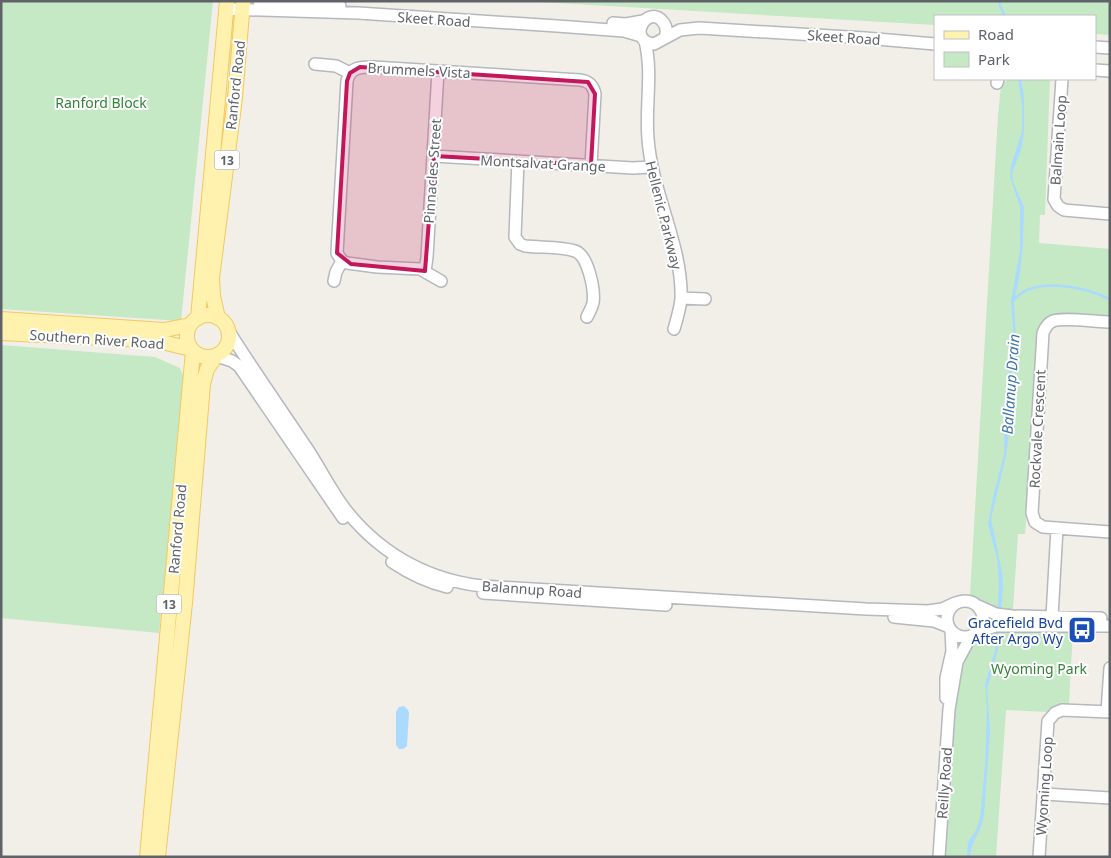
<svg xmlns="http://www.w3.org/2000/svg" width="1111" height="858" font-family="'Noto Sans',sans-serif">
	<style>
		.green { fill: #c5e8c5 }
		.water { fill: #aadaff }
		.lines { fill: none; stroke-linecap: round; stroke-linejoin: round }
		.stream { stroke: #aadaff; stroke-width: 2.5 }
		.minor-casing { stroke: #b5b8bc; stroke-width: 14 }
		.major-casing { stroke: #f2c960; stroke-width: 16 }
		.minor { stroke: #fff; stroke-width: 11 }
		.major { stroke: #fff2af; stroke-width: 14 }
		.marked { fill: #c2185b; fill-opacity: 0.2; stroke: #c2185b; stroke-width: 4; stroke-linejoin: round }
		.labels { text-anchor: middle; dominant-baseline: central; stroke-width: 4; stroke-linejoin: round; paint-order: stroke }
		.shield { fill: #fff; stroke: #8f9295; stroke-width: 1 }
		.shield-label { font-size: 12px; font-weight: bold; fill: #5f6368 }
		.street-label { font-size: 14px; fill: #5f6368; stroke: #fff }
		.park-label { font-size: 14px; fill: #348238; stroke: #fff }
		.transit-label { font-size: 14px; fill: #164399; stroke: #fff; text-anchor: end }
		.water-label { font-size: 15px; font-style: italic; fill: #4174aa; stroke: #fff }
	</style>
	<rect width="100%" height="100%" fill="#f1efe8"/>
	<path class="green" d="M1,1H213L181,321L1,309Z
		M523,1H1110V35L1095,34V16H935V25Z
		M1008,79H1050L1045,215H1040L1039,243L1110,249V319L1055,315L1043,321L1041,326L1025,534H1018L1013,609C989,609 990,603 970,595L998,115L1001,86Z
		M1,345L155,357L180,368L185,380L159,633L1,618Z
		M1073,629L1069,704C1064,710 1055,708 1048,712L1006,710L996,857H943L956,676L974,639L987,631Z"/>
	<path class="water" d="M1018,79H1021L1024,96V131L1022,146L1012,174L1013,182L1024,207L1023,243L1020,273L1014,302L1016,342L1008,402L1009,433L1006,456L991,519L1002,572L1003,587L998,649L987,689L990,731L984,815C982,830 971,841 970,857H967L968,842L976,830L980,818L985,766L987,711L985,684L995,651L999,585L997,558L988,524L994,493L1004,455L1005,397L1014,344L1011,301L1020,251V207L1010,177L1011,166L1022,131V105Z
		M404,706L408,710L409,713L407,746L403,749H399L396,745V712L399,707Z"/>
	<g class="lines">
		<path class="stream" d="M1000,1V6L1005,16
			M1013,301C1033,275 1084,287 1110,299"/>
		<defs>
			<path id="minor" d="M259,1L340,6
				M226,9L358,13L557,26L624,31L641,36
				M613,23L626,24L643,21
				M665,37C667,32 667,27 663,22C648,3 625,40 654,44L680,30L699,28L865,38L935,44
				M645,41C653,74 645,106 648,139C652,193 683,247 681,299C680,309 677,319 674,329
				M1095,47L1110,48
				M315,64L336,66L350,73
				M1095,70L1110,71
				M1062,79L1054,199L1058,206L1064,210L1110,214
				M997,83L998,79
				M434,156L633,168L651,167
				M518,161L515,237L520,244L525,246C541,248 560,246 575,251C588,255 595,290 593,303C592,308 589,312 587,317
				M425,271L427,257L438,71
				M334,281L336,272L342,261
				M441,281L420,269L377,267L347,263L342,261L337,253L347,81C350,67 360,67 373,67L580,80C589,81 593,85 595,94L591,165
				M681,298L705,299
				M1110,322C1098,322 1063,317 1053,321C1048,323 1045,328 1043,333L1032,513L1035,522L1043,527L1110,532
				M228,330C253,370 280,408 306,447C321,469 332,494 349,514C383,555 429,580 482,586L866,609L928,611L942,609L955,603
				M217,356L232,361L239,366L343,518
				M392,562C410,574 426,582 447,587
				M483,593L666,605
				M947 619a18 18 0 1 1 36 0a18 18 0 1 1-36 0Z
				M978,606L996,614L1012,616L1101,618
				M894,617L934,621L949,627
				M1052,617L1057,528
				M977,632L996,626H1110
				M946,698V678L952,651L951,630
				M1107,712L1110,668
				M1044,794L1110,798
				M939,857L949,709L957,662L971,636
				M1039,857L1048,721L1055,713L1062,710L1110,712"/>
			<path id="major" d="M187 336a21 21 0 1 1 42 0a21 21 0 1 1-42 0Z
				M198,318L227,1
				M218,318L213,296L212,278L235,98L243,1
				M1,319L164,330L190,325
				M1,333L144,340L162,342L191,349
				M147,857L193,351
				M158,857L185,603L203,384L207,369L216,356"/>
		</defs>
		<use href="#minor" class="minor-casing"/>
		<use href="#major" class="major-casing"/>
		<use href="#minor" class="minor"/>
		<use href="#major" class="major"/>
	</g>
	<path class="marked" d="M360,67L588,82L595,94L591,165L434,156L425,271L351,264L337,253L347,81L350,73Z"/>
	<defs>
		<symbol id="bus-square" viewBox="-11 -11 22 22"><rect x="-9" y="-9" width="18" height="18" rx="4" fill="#1a4fb4" stroke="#fff"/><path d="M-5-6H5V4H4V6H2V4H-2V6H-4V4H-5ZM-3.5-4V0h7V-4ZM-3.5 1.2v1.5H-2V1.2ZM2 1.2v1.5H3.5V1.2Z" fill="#fff"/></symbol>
	</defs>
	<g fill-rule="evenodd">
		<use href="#bus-square" x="1066" y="614" width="32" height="32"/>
	</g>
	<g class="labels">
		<g class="shield">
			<rect x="214.5" y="150.5" width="25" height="19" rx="4"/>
			<rect x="156.5" y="594.5" width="25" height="19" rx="4"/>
		</g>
		<g class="shield-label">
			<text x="227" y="160">13</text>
			<text x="169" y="604">13</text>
		</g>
		<g class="street-label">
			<text transform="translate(434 19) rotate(4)">Skeet Road</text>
			<text transform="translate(844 37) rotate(4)">Skeet Road</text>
			<text transform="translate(419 70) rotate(3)">Brummels Vista</text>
			<text transform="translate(235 85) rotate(-84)">Ranford Road</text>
			<text transform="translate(1058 140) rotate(-86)">Balmain Loop</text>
			<text transform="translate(543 163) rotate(3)">Montsalvat Grange</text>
			<text transform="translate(432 171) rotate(-86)">Pinnacles Street</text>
			<text transform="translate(664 215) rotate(76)">Hellenic Parkway</text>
			<text transform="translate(97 339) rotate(4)">Southern River Road</text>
			<text transform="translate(1037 429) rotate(-87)">Rockvale Crescent</text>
			<text transform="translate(177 529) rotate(-85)">Ranford Road</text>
			<text transform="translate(532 589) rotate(4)">Balannup Road</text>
			<text transform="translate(944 783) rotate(-86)">Reilly Road</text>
			<text transform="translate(1044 786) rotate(-86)">Wyoming Loop</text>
		</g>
		<g class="park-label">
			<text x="101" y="102">Ranford Block</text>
			<text x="1039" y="668">Wyoming Park</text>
		</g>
		<g class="transit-label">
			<text x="1063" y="622">Gracefield Bvd<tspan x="1063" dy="16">After Argo Wy</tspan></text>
		</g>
		<g class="water-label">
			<text transform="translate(1010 384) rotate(-86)">Ballanup Drain</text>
		</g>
	</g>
	<rect width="1111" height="858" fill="none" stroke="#5f6368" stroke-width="5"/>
	<rect x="934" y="15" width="162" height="65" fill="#ffffff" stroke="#bfc1c3"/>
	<rect x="944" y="31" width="25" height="8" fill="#fff2af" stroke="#bfc1c3"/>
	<text x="978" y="40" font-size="15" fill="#5f6368">Road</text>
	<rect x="944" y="52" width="25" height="15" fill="#c5e8c5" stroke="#bfc1c3"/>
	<text x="978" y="65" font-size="15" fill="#5f6368">Park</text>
</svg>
